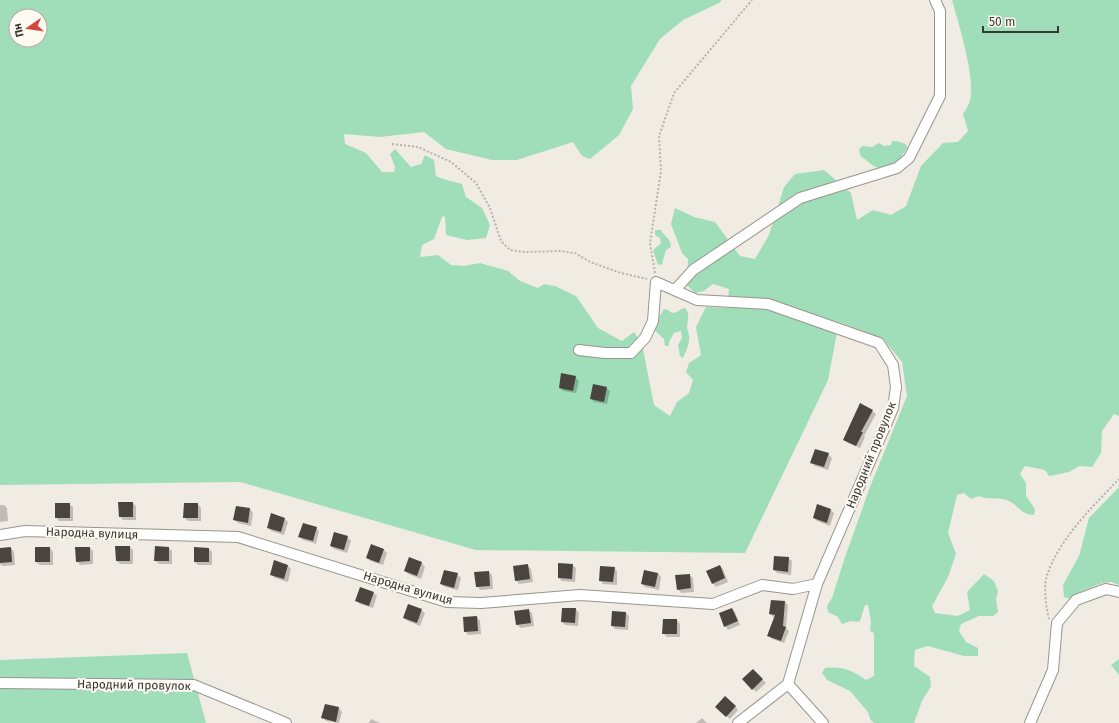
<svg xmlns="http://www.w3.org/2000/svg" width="1119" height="723" font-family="'Fira Sans',sans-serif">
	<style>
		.green { fill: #9fdeb8; fill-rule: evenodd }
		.shadow { fill: #0003 }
		.building { fill: #49453e }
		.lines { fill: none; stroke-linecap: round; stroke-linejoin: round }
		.minor-casing { stroke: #99958d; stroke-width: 12 }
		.path { stroke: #b6b2ab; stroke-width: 2; stroke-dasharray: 2 2; stroke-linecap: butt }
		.minor { stroke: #fff; stroke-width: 10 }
		.labels { text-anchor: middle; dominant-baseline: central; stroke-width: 4; stroke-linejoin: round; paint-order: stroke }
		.street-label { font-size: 12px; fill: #3a3835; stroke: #fef9f1 }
	</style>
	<rect width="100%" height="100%" fill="#f0ece3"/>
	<path class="green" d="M0,0H722L719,3L683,20L660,39L631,86L633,109L619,135L590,159L582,156L573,142L517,160H492L446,149L424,132L380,137L344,134L345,144L366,153L382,172H394L395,167L390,154L395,149L411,167L421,164L425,155L434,160L436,176L443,179L462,184L466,197L482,208L490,225L486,238L467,240L446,235L445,216L442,217L434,239L422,245L420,257L438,255L451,265L464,266L480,263L508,271L520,281L538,288L544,284L555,286L576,296L598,328L622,341L634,332L642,344L654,405L670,416L677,402L689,393L693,380L686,372L689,363L701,355L696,327L706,307L727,308L729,289L713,284L704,291L695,293L687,285L688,259L682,253L671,224L675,208L694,217L715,222L740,256L755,259L769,235L784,187L795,174L824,170L851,193L857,220L873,210L891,215L906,206L921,166L943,143L958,142L968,131L963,114C966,109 969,105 970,100C976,79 958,22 952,0H1119V416L1114,414L1102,431L1101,453L1092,467L1079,466L1069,472L1049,476L1045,470L1025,466L1020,474L1026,483V496L1035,509L1034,515C1020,515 1018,504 1007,500C998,497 988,500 979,496L971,499L964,493L957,495L948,533L956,554L948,577L932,606L935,613L958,616L970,610L967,592L984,574L994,581L998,591L996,599L998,612L993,616H979L961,624L959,631L966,642L978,648V656H964L928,646L915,650L914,666L930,677L931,686L922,701L914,723H874L870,719L868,712L850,691L827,680L822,673L825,668C842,666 852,670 866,680L874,676V633L870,631L871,622L868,605H865L860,621L857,622L850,621L842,624L838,617L828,612L827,606L832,598L844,560L870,487L907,396L902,362L884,340L839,322L828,380L745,553L476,550L240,482L0,485ZM16,16H40V40H16Z
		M892,141H896L906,144L907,148L895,166C886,169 880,170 872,165C868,162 866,159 861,157L859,150L862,146L872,147L879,143L884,146L891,145Z
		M655,230H661C664,236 671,239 671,247L666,250L662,264L658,265L653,250L661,243L660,238L655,235Z
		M685,308C690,313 688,320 687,326C687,330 689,333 689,336C690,343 686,352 683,358L680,356L678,345L682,338L681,331L674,333L669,342V346H665L664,339L652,328L664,309L668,310L672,313L677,312L681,309Z
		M1119,487V585L1111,582L1102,583L1075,594L1072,599L1064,597L1063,585L1079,556L1089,518Z
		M187,653L206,723H0V660Z
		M1119,659V675L1111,665Z"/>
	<path class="shadow" d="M575,377L579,381L576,393L563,391L560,388Z
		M606,388L610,391L607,404L594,402L591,398Z
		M872,411L876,414L864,436L865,437L860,448L848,443L844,439Z
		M828,454L832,458L828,470L815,466L811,462Z
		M133,503L136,506V520H123L120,516Z
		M69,504L73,507V521H59L56,517Z
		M198,504L201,508V521H188L184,517Z
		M0,505H4L7,508L8,521L0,522Z
		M818,505L831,510L834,513L830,526L817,521L814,518Z
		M250,509L253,513L251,526L238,523L234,520Z
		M285,519L288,522L284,535L271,531L268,527Z
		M316,528L319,531L316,544L303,540L300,537Z
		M347,537L351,541L347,553L334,549L331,546Z
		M371,545L384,550L387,553L383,565L370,561L367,557Z
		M130,547L133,550V564H120L117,561Z
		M11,548L14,552L15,565L2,566L0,564V549Z
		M50,548L53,552V565H40L36,562Z
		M90,548L93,551V564L80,565L77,561Z
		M169,548L172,551V564H159L155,560Z
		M209,549L212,552V565H198L195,562Z
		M788,558L792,561L791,575L777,573L774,570Z
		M409,559L422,563L425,567L421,579L408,574L405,571Z
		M275,562L288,566L291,569L288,582L275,578L271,574Z
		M527,565L531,569L533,582L519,584L516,580Z
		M572,565L576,568L575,582L562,581L559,578Z
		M720,566L723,569L728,582L716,587L713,583Z
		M614,568L617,571V585L603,584L600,580Z
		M489,572L492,575L493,589L480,590L477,586Z
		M658,573L661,577L659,590L645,587L642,584Z
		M457,574L461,578L458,590L445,587L441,584Z
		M689,575L693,578L694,592L681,593L678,589Z
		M374,593L377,596L373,608L360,604L357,601Z
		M785,602L788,605L786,628L789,631L784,643L772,639L768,635L775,618L770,614Z
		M576,609L579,613L578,626L565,625L562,622Z
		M732,609L735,612L740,625L728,630L725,626Z
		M421,610L425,613L420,626L408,621L404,618Z
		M528,610L532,613L534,626L521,628L517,625L515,612Z
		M613,612L626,613L629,616L628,630L615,629L612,625Z
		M477,617L480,621L481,634L468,635L465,631Z
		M677,620L680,624V637H667L663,633Z
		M753,670L766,683L756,692L744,679Z
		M326,705L339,708L342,712L339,723L326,721L323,717Z
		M735,706L738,710L730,719L720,710Z
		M702,718L707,723H696Z
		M371,719L380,723H369Z"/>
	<path class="building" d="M561,373L576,376L573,391L559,388Z
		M593,384L607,387L604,402L590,399Z
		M860,403L873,410L861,432H863L856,446L843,440Z
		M815,449L829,453L824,467L810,463Z
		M118,502H133V517H119Z
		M55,503H70V518H55Z
		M184,503H198V518H183Z
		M817,504L831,509L827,523L813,518Z
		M236,506L250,508L248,523L233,520Z
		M271,513L285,518L281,532L267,528Z
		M303,523L317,527L313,541L298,537Z
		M334,532L348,536L344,550L330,546Z
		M371,544L384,549L379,563L366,558Z
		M115,546H130V561H116Z
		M155,546L169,547V561H154Z
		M11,547L12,562L0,563V548Z
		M35,547H50V562H35Z
		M75,547H90V561L76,562Z
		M194,547L209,548V562H194Z
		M774,556L789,557L788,572L773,570Z
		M409,557L422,562L417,576L404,571Z
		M274,560L288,565L284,579L270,575Z
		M558,563L573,564L572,579L558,578Z
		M528,564L530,579L515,581L513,566Z
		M720,565L725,578L712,584L706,571Z
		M600,566L615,567L613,582L599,581Z
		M444,570L458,573L454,588L440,584Z
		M644,570L658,573L655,587L641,584Z
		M489,571L490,586L476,587L474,572Z
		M690,574L691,588L677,590L675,575Z
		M360,587L374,592L369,606L355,601Z
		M771,600L785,601L783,626L786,627L781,641L767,636L775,615L769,614Z
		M408,604L422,609L417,623L403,618Z
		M562,608H576L575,623L561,622Z
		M732,608L738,621L724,627L719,613Z
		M529,609L531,623L516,625L514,611Z
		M612,611L626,612L625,627L611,626Z
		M477,616L478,631L464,632L463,617Z
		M663,619H677V634H662Z
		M753,669L763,679L752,690L742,679Z
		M725,696L736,706L726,717L715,707Z
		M325,704L339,707L336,722L321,718Z"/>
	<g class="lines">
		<defs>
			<path id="minor" d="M675,290L693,270L800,198L897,168L909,158L940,96V11L935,0
				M579,350L605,353H631L645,338L653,321L656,282L697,300L768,304L879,343L893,365L896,387L893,408L817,584L788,684L738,723
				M0,535L25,531L238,537L447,602L481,603L580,595L713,604L762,585L793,589L817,584
				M0,683L194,685L286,723
				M788,684L823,723
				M1030,723L1053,670L1057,623L1076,600L1106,589L1119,592"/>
		</defs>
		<use href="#minor" class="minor-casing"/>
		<path class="path" d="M392,144L418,147L451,162L476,183L490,208L501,241L510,250L525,252L560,251L575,253L590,262L621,273L647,279
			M655,273L650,243L661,171L659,136L674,93L752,0
			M1049,619C1046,609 1044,588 1046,579C1056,542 1093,506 1119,479"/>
		<use href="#minor" class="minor"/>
	</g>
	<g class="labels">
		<g class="street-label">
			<text transform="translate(871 455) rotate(-68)">Народний провулок</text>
			<text transform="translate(92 533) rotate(2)">Народна вулиця</text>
			<text transform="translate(408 588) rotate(16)">Народна вулиця</text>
			<text transform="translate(134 685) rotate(1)">Народний провулок</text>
		</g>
	</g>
	<g transform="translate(28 28) rotate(257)"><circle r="19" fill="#fef9f1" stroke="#b0aca6"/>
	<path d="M0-3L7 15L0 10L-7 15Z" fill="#d3453d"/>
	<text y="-6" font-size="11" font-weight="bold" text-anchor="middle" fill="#3a3835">Пн</text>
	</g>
	<path d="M983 26v6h75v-6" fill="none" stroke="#3a3835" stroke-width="2"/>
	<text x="989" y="26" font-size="12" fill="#3a3835" stroke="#fef9f1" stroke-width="3" paint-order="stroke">50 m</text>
</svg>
